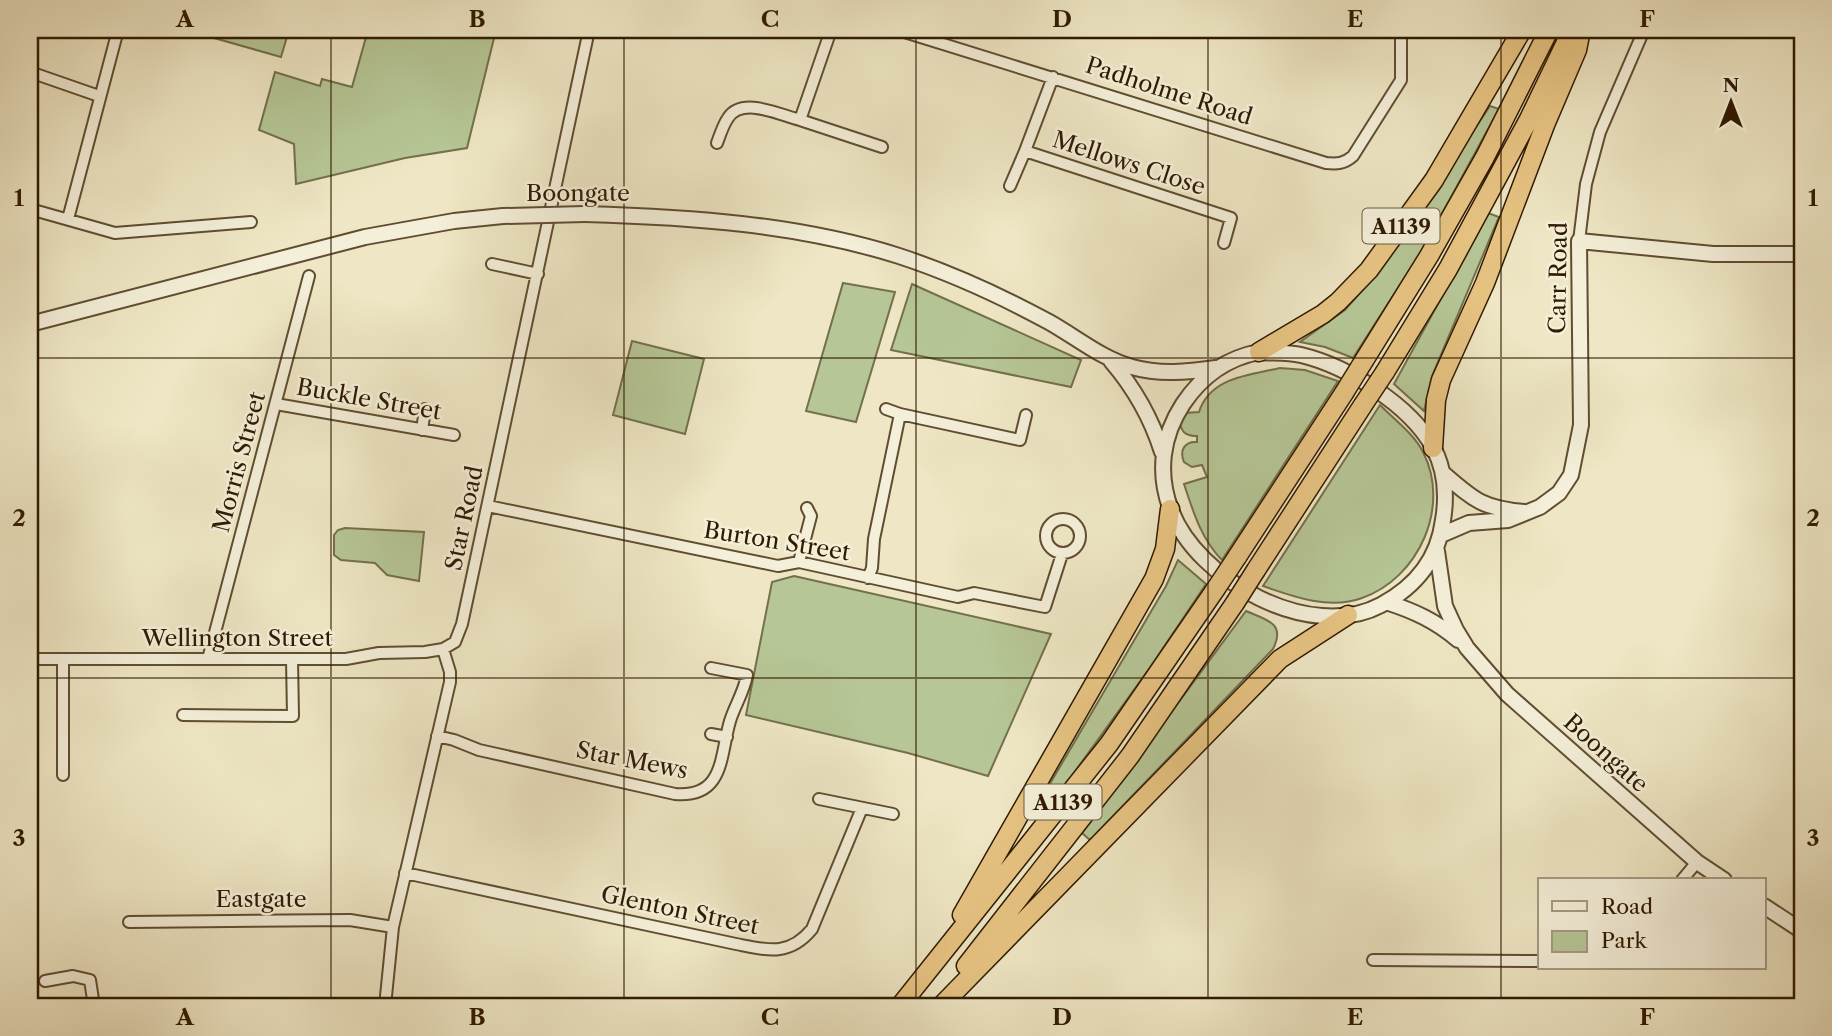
<svg xmlns="http://www.w3.org/2000/svg" width="1832" height="1036" font-family="'Libre Caslon Text',serif">
	<style>
		.green { fill: #b6c696; stroke: #73704b; stroke-width: 2 }
		.lines { fill: none; stroke-linecap: round; stroke-linejoin: round }
		.minor-casing { stroke: #604d31; stroke-width: 14 }
		.tertiary-casing { stroke: #604d31; stroke-width: 18 }
		.trunk-casing { stroke: #301a00; stroke-width: 21 }
		.minor { stroke: #f4efd9; stroke-width: 10 }
		.tertiary { stroke: #f4efd9; stroke-width: 14 }
		.trunk { stroke: #e7c382; stroke-width: 18 }
		.tertiary-bridge-casing { stroke: #604d31; stroke-width: 18; stroke-linecap: butt }
		.trunk-bridge-casing { stroke: #301a00; stroke-width: 21; stroke-linecap: butt }
		.tertiary-bridge { stroke: #f4efd9; stroke-width: 14 }
		.trunk-bridge { stroke: #e7c382; stroke-width: 18 }
		.grid { fill: none; stroke: #301a00; stroke-width: 2; stroke-opacity: 0.55 }
		.labels { text-anchor: middle; dominant-baseline: central; stroke-width: 5; stroke-linejoin: round; paint-order: stroke }
		.shield { fill: #f4efd9; stroke: #6b5a41; stroke-width: 2 }
		.shield-label { font-size: 21px; font-weight: bold; fill: #301a00 }
		.street-label { font-size: 23px; fill: #301a00; stroke: #f4efd9 }
		.neatline { fill: none; stroke: #301a00; stroke-width: 2.5 }
		.grid-label { font-size: 23px; text-anchor: middle; font-weight: bold; fill: #301a00 }
	</style>
	<rect width="100%" height="100%" fill="#eee6c4"/>
	<filter id="stains"><feTurbulence type="fractalNoise" baseFrequency=".00286" numOctaves="4"/><feColorMatrix values="0 0 0 0 .2 0 0 0 0 .09 0 0 0 0 .02 0 0 0 .5 -.17"/></filter>
	<radialGradient id="worn" r=".72"><stop offset=".6" stop-color="#630" stop-opacity="0"/><stop offset="1" stop-color="#630" stop-opacity=".3"/></radialGradient>
	<path class="green" d="M209,30H289L281,57L207,36Z
		M368,30H496L467,148L405,158L296,184L294,144L259,130L275,72L320,86L322,79L352,87Z
		M1490,106L1499,109L1421,252L1353,358L1325,347L1300,342L1345,310L1377,274Z
		M1488,213L1499,217L1432,376L1424,411L1394,384Z
		M843,283L895,292L856,422L806,411Z
		M912,284L1081,360L1071,387L891,350Z
		M632,341L704,359L685,434L613,415Z
		M1280,368L1305,370L1338,381L1222,560C1201,539 1193,511 1184,484L1207,477L1202,465L1192,467L1184,462C1179,450 1185,441 1197,442V436C1187,436 1181,433 1180,422L1185,413L1199,412C1210,377 1250,375 1280,368Z
		M1380,405C1395,420 1414,434 1423,452C1451,506 1419,578 1362,598C1330,610 1294,597 1263,586Z
		M345,528L424,532L419,581L387,575L375,563L341,560L334,555V535L338,530Z
		M1178,560L1206,584L1149,669L1042,817L1034,811L1166,586Z
		M794,576L1051,634L988,776L908,753L746,715L772,582Z
		M1246,611C1267,620 1286,623 1273,649L1090,840L1082,833Z"/>
	<g class="lines">
		<defs>
			<path id="minor" d="M898,30L1326,163C1337,164 1344,164 1353,156L1401,80V30
				M30,72L99,96
				M1053,77L1025,151L1231,218L1224,243
				M800,120L882,147
				M717,143C720,135 723,125 728,118C742,96 780,115 800,120L831,30
				M1010,186L1025,151
				M30,209L115,233L251,222
				M68,219L118,30
				M1579,241L1586,184L1600,132L1644,30
				M492,264L538,274
				M276,404L454,435
				M886,409L900,414
				M422,430L425,409
				M488,506L778,566L799,562L958,597L974,593L1045,607L1062,554
				M1046 536a17 17 0 1 1 34 0a17 17 0 1 1-34 0Z
				M799,562L811,516L807,508
				M868,578L872,568L874,539L900,414L1020,440L1026,415
				M30,659H346L379,653L425,652L443,649L455,642L462,624C506,426 545,227 589,30
				M208,659L309,276
				M183,715L293,716L292,659
				M711,734L727,737
				M437,736L454,740L479,750L675,794C725,798 720,755 730,721C735,705 744,692 747,675L711,668
				M63,775V659
				M819,799L893,814
				M405,873L736,944C767,950 789,957 812,929L862,808
				M1682,880L1697,862
				M129,922L350,920L393,927
				M1373,960L1540,961
				M45,981L73,976L90,980L94,1006
				M385,1006L393,927L450,682V672L443,649"/>
			<path id="tertiary" d="M585,214C690,217 798,224 899,256C951,273 1001,296 1049,322C1076,337 1102,359 1132,367C1160,375 1188,372 1216,368
				M30,324L365,237L454,221L503,216
				M1259,352C1273,353 1288,352 1301,355C1347,366 1410,405 1433,447C1445,469 1447,496 1443,520C1438,559 1415,587 1381,605C1310,643 1197,580 1171,510C1157,473 1162,436 1183,404C1201,377 1227,358 1259,352Z
				M1111,361C1135,389 1151,417 1162,452
				M1443,473C1474,500 1482,508 1524,512
				M1441,535L1469,523L1508,520L1540,507L1559,493L1571,475L1581,425L1579,241L1713,254H1802
				M1437,551L1445,606L1456,630L1467,648L1507,694L1697,862L1724,880
				M1386,602C1414,611 1436,621 1458,640
				M1764,906L1802,931"/>
			<path id="trunk" d="M1259,352L1323,314L1338,302L1369,270L1434,180L1522,30
				M1365,359L1429,256L1485,157L1549,30
				M1385,372L1448,269L1529,119L1572,30
				M1433,448L1436,400L1441,380L1485,283L1545,125L1577,50L1581,30
				M1237,557L1344,393
				M1256,570L1363,405
				M962,915L1154,579L1165,549L1170,509
				M966,966L1130,756L1235,603
				M900,1006L1109,744L1215,590
				M941,1006L1280,659L1348,615"/>
		</defs>
		<use href="#minor" class="minor-casing"/>
		<use href="#tertiary" class="tertiary-casing"/>
		<use href="#trunk" class="trunk-casing"/>
		<use href="#minor" class="minor"/>
		<use href="#tertiary" class="tertiary"/>
		<use href="#trunk" class="trunk"/>
		<defs>
			<path id="tertiary-bridge" d="M503,216L585,214"/>
			<path id="trunk-bridge" d="M1344,393L1365,359
				M1363,405L1385,372
				M1215,590L1237,557
				M1235,603L1256,570"/>
		</defs>
		<use href="#tertiary-bridge" class="tertiary-bridge-casing"/>
		<use href="#trunk-bridge" class="trunk-bridge-casing"/>
		<use href="#tertiary-bridge" class="tertiary-bridge"/>
		<use href="#trunk-bridge" class="trunk-bridge"/>
	</g>
	<path class="grid" d="M331,30V1006M624,30V1006M916,30V1006M1208,30V1006M1501,30V1006M30,358H1802M30,678H1802"/>
	<g class="labels">
		<g class="shield">
			<rect x="1362.5" y="208.5" width="77" height="35" rx="5"/>
			<rect x="1024.5" y="784.5" width="77" height="35" rx="5"/>
		</g>
		<g class="shield-label">
			<text x="1401" y="226">A1139</text>
			<text x="1063" y="802">A1139</text>
		</g>
		<g class="street-label">
			<text transform="translate(1169 91) rotate(18)">Padholme Road</text>
			<text transform="translate(1129 163) rotate(18)">Mellows Close</text>
			<text x="578" y="193">Boongate</text>
			<text transform="translate(1558 278) rotate(-89)">Carr Road</text>
			<text transform="translate(369 399) rotate(10)">Buckle Street</text>
			<text transform="translate(239 462) rotate(-75)">Morris Street</text>
			<text transform="translate(464 518) rotate(-78)">Star Road</text>
			<text transform="translate(777 541) rotate(9)">Burton Street</text>
			<text x="237" y="638">Wellington Street</text>
			<text transform="translate(1606 753) rotate(42)">Boongate</text>
			<text transform="translate(632 760) rotate(11)">Star Mews</text>
			<text x="261" y="899">Eastgate</text>
			<text transform="translate(680 910) rotate(12)">Glenton Street</text>
		</g>
	</g>
	<rect width="1832" height="1036" fill="none" stroke="#eee6c4" stroke-width="77"/>
	<rect x="1538" y="878" width="228" height="91" fill="#f4efd9" stroke="#a69a82" stroke-width="2"/>
	<rect x="1552" y="901" width="35" height="10" fill="#f4efd9" stroke="#a69a82" stroke-width="2"/>
	<text x="1601" y="914" font-size="21" fill="#301a00">Road</text>
	<rect x="1552" y="931" width="35" height="21" fill="#b6c696" stroke="#a69a82" stroke-width="2"/>
	<text x="1601" y="948" font-size="21" fill="#301a00">Park</text>
	<g transform="translate(1731 102)" stroke="#f4efd9" stroke-width="5" paint-order="stroke">
	<path d="M0-5L12 26L0 18L-12 26Z" fill="#301a00"/>
	<text y="-10" font-size="19" font-weight="bold" text-anchor="middle" fill="#301a00">N</text>
	</g>
	<rect x="38" y="38" width="1756" height="960" class="neatline"/>
	<g class="grid-label">
		<text x="185" y="27">A</text>
		<text x="477" y="27">B</text>
		<text x="770" y="27">C</text>
		<text x="1062" y="27">D</text>
		<text x="1355" y="27">E</text>
		<text x="1647" y="27">F</text>
		<text x="19" y="206">1</text>
		<text x="1813" y="206">1</text>
		<text x="19" y="526">2</text>
		<text x="1813" y="526">2</text>
		<text x="19" y="846">3</text>
		<text x="1813" y="846">3</text>
		<text x="185" y="1025">A</text>
		<text x="477" y="1025">B</text>
		<text x="770" y="1025">C</text>
		<text x="1062" y="1025">D</text>
		<text x="1355" y="1025">E</text>
		<text x="1647" y="1025">F</text>
	</g>
	<rect width="100%" height="100%" filter="url(#stains)"/>
	<rect width="100%" height="100%" fill="url(#worn)"/>
</svg>
